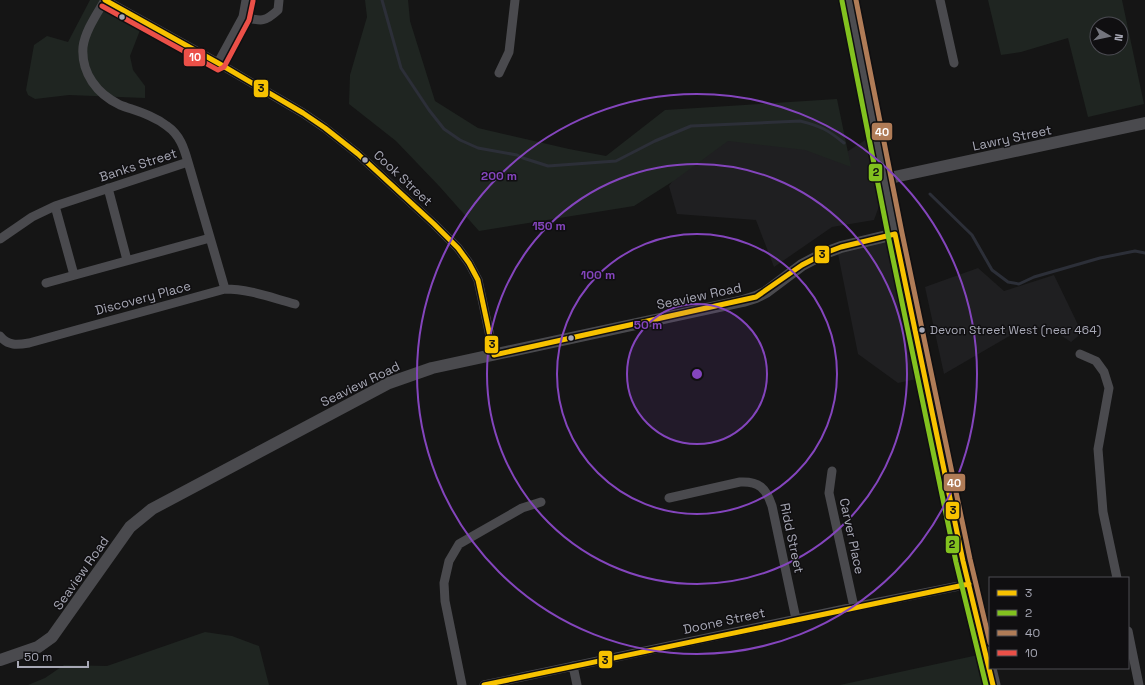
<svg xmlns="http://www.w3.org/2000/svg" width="1145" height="685" font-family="'Space Grotesk',sans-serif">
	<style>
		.built { fill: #1f1f21 }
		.green { fill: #1f2521; fill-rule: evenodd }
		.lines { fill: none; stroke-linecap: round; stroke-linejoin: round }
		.stream { stroke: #2c2f38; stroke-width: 3 }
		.minor { stroke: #4a4a4e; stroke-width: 9 }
		.tertiary { stroke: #4a4a4e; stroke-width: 12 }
		.primary { stroke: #4c4c50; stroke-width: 15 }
		.bus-1-casing { stroke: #100f11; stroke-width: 8 }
		.bus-2-casing { stroke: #100f11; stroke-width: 8 }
		.bus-3-casing { stroke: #100f11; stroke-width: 8 }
		.bus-4-casing { stroke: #100f11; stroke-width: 8 }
		.bus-1 { stroke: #f7c200; stroke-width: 5 }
		.bus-2 { stroke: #82c21f; stroke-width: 5 }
		.bus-3 { stroke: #b07c57; stroke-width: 5 }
		.bus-4 { stroke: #eb5048; stroke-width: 5 }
		.ring { fill: none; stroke: #8445bd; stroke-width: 2 }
		.bus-dot { fill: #a7a8b5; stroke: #100f11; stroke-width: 1.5 }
		.labels { text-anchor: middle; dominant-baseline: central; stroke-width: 3; stroke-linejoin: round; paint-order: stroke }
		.bus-label { font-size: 12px; fill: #a7a8b5; stroke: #100f11; text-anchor: start }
		.street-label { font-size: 13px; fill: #a7a8b5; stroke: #100f11 }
		.centre { fill: #8445bd; stroke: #100f11; stroke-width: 2 }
		.ring-label { font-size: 12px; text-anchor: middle; font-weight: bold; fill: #8445bd; stroke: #100f11; stroke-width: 3; stroke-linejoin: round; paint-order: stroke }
		.line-badge { stroke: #100f11; stroke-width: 1.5 }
		.badge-label { font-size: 11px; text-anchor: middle; font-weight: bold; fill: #fff }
		.pale-badge-label { font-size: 11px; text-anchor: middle; font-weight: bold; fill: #111 }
	</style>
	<rect width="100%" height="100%" fill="#151515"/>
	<path class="built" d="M721,129L845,153L873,135L883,195L874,220L832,227L774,267L756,220L677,214L669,186L680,170Z
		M893,239L921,378L898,383L858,354L837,249Z
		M978,268L1004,291L1054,275L1082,333L1071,342L1050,328L1025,327L944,374L925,287Z"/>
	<path class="green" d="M90,0H106L144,20L130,56L133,70L145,86V98L69,95L35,99L28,95L26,90L34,45L47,36L68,42Z
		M365,0H408L410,21L435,101L478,128L569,149L606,156L665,110L837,99L851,167L805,150L728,141L675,180L634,206L479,231L440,187L396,141L349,104L350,75L367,17Z
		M988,0H1122L1144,104L1088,117L1068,38L1021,52L1001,55ZM1097,24H1121V48H1097Z
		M205,632L232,636L259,646L269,685H28L45,678L64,665L107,666Z
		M978,655L985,685H840Z"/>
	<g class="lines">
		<path class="stream" d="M382,0L401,68L429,110L444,129L460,140L478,148L517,155L523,158L548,166L616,161L655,141L691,126L800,121C821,126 828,130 844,143
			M930,194L972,235L992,270L1008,282L1019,284L1034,277L1100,258L1135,251L1145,253"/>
		<path class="minor" d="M105,0L218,63L303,113L325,128L358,154L434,224L458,248L469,263L478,280L494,355
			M105,0C97,14 85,31 83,47C81,73 97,94 120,105C136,111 153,115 167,126C180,135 184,148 188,162
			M940,0L954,63
			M243,17C261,21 264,23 278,10L279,0
			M218,63L243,17L246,0
			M499,73L509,52L515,0
			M108,188L127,260
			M55,206L74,275
			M0,239L32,217L55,206L188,162L225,289
			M46,283L210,238
			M0,336C8,346 17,345 29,343L225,289C249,289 272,298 295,304
			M1080,354L1096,361L1104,372L1109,388L1098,449L1103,512L1117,578
			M832,471L829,493L854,607
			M669,498L740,482C759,481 766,488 772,506L796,619
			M1128,631L1139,685
			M573,666L577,685
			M462,685L445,601L444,583L449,561L459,544L522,508L541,502
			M484,685L854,607L969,584"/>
		<path class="tertiary" d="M885,179L1145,123
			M0,660L38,647L52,637L130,527L152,509L389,383L432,368L743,301L756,297L766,292L802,265L825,253L841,247L895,234"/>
		<path class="primary" d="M849,0L895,234L963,561L993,685"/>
		<defs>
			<path id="bus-1" d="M105,0L218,63L303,113L325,128L358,154L434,224L458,248L469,263L478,280L494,355L756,297L802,265L825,253L841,247L895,234L963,561L993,685
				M484,685L969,584"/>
			<path id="bus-2" d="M842,1L888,235L956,562L986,685"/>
			<path id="bus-3" d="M856,0L902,233L970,559L990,643"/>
			<path id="bus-4" d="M102,6L218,70L224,67L249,20L253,1"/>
		</defs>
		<use href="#bus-1" class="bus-1-casing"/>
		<use href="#bus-2" class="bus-2-casing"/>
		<use href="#bus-3" class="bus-3-casing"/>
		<use href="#bus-4" class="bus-4-casing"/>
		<use href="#bus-1" class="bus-1"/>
		<use href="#bus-2" class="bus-2"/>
		<use href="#bus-3" class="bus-3"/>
		<use href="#bus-4" class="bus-4"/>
	</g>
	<circle cx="697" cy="374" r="70" fill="#8445bd" fill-opacity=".12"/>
	<g class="ring">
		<circle cx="697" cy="374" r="70"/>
		<circle cx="697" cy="374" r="140"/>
		<circle cx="697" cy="374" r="210"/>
		<circle cx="697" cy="374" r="280"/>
	</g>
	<g class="bus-dot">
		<circle cx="122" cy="17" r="3.5"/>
		<circle cx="365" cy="160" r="3.5"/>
		<circle cx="922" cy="330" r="3.5"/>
		<circle cx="571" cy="338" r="3.5"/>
	</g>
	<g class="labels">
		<g class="bus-label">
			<text x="930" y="330">Devon Street West (near 464)</text>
		</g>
		<g class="street-label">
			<text transform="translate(1012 138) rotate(-12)">Lawry Street</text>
			<text transform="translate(138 165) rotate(-18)">Banks Street</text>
			<text transform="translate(403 178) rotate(43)">Cook Street</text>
			<text transform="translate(699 296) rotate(-12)">Seaview Road</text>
			<text transform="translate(143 298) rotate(-15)">Discovery Place</text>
			<text transform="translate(360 384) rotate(-26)">Seaview Road</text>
			<text transform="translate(852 536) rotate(78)">Carver Place</text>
			<text transform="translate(792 538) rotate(78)">Ridd Street</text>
			<text transform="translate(81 573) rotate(-55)">Seaview Road</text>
			<text transform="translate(724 621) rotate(-12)">Doone Street</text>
		</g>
	</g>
	<circle cx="697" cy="374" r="6" class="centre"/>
	<g class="ring-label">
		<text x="499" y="180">200 m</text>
		<text x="549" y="230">150 m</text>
		<text x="598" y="279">100 m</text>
		<text x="648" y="329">50 m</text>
	</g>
	<g class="line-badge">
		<rect x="183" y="48" width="23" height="19" rx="4" fill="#eb5048"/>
		<rect x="253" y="79" width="16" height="19" rx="4" fill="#f7c200"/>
		<rect x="871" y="122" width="22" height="19" rx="4" fill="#b07c57"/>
		<rect x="868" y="163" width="15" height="19" rx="4" fill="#82c21f"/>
		<rect x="814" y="245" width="16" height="19" rx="4" fill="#f7c200"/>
		<rect x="484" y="335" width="15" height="19" rx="4" fill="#f7c200"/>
		<rect x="943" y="473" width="23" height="19" rx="4" fill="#b07c57"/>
		<rect x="945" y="501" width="15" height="19" rx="4" fill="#f7c200"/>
		<rect x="945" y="535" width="15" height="19" rx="4" fill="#82c21f"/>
		<rect x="598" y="650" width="15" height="19" rx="4" fill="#f7c200"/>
	</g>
	<g class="badge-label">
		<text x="195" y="61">10</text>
		<text x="882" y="136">40</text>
		<text x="954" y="487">40</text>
	</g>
	<g class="pale-badge-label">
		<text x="261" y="92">3</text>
		<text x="876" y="176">2</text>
		<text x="822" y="258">3</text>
		<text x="492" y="348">3</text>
		<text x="953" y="514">3</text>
		<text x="952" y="548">2</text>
		<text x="605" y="664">3</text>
	</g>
	<rect x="989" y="577" width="140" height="92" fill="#100f11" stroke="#4c4c53"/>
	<rect x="997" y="590" width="20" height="6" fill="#f7c200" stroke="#4c4c53"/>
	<text x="1025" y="597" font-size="12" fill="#a7a8b5">3</text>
	<rect x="997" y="610" width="20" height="6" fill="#82c21f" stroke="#4c4c53"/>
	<text x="1025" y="617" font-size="12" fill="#a7a8b5">2</text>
	<rect x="997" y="630" width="20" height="6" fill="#b07c57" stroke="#4c4c53"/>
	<text x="1025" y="637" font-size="12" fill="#a7a8b5">40</text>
	<rect x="997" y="650" width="20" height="6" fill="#eb5048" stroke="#4c4c53"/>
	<text x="1025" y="657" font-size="12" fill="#a7a8b5">10</text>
	<g transform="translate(1109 36) rotate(99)"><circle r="19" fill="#100f11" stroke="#4c4c53"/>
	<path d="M0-3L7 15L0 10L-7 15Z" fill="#74757d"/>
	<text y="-6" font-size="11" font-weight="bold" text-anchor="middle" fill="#a7a8b5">N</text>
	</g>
	<path d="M18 661v6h70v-6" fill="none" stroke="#a7a8b5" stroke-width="2"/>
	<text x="24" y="661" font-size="12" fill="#a7a8b5" stroke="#100f11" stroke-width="3" paint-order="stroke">50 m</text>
</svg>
